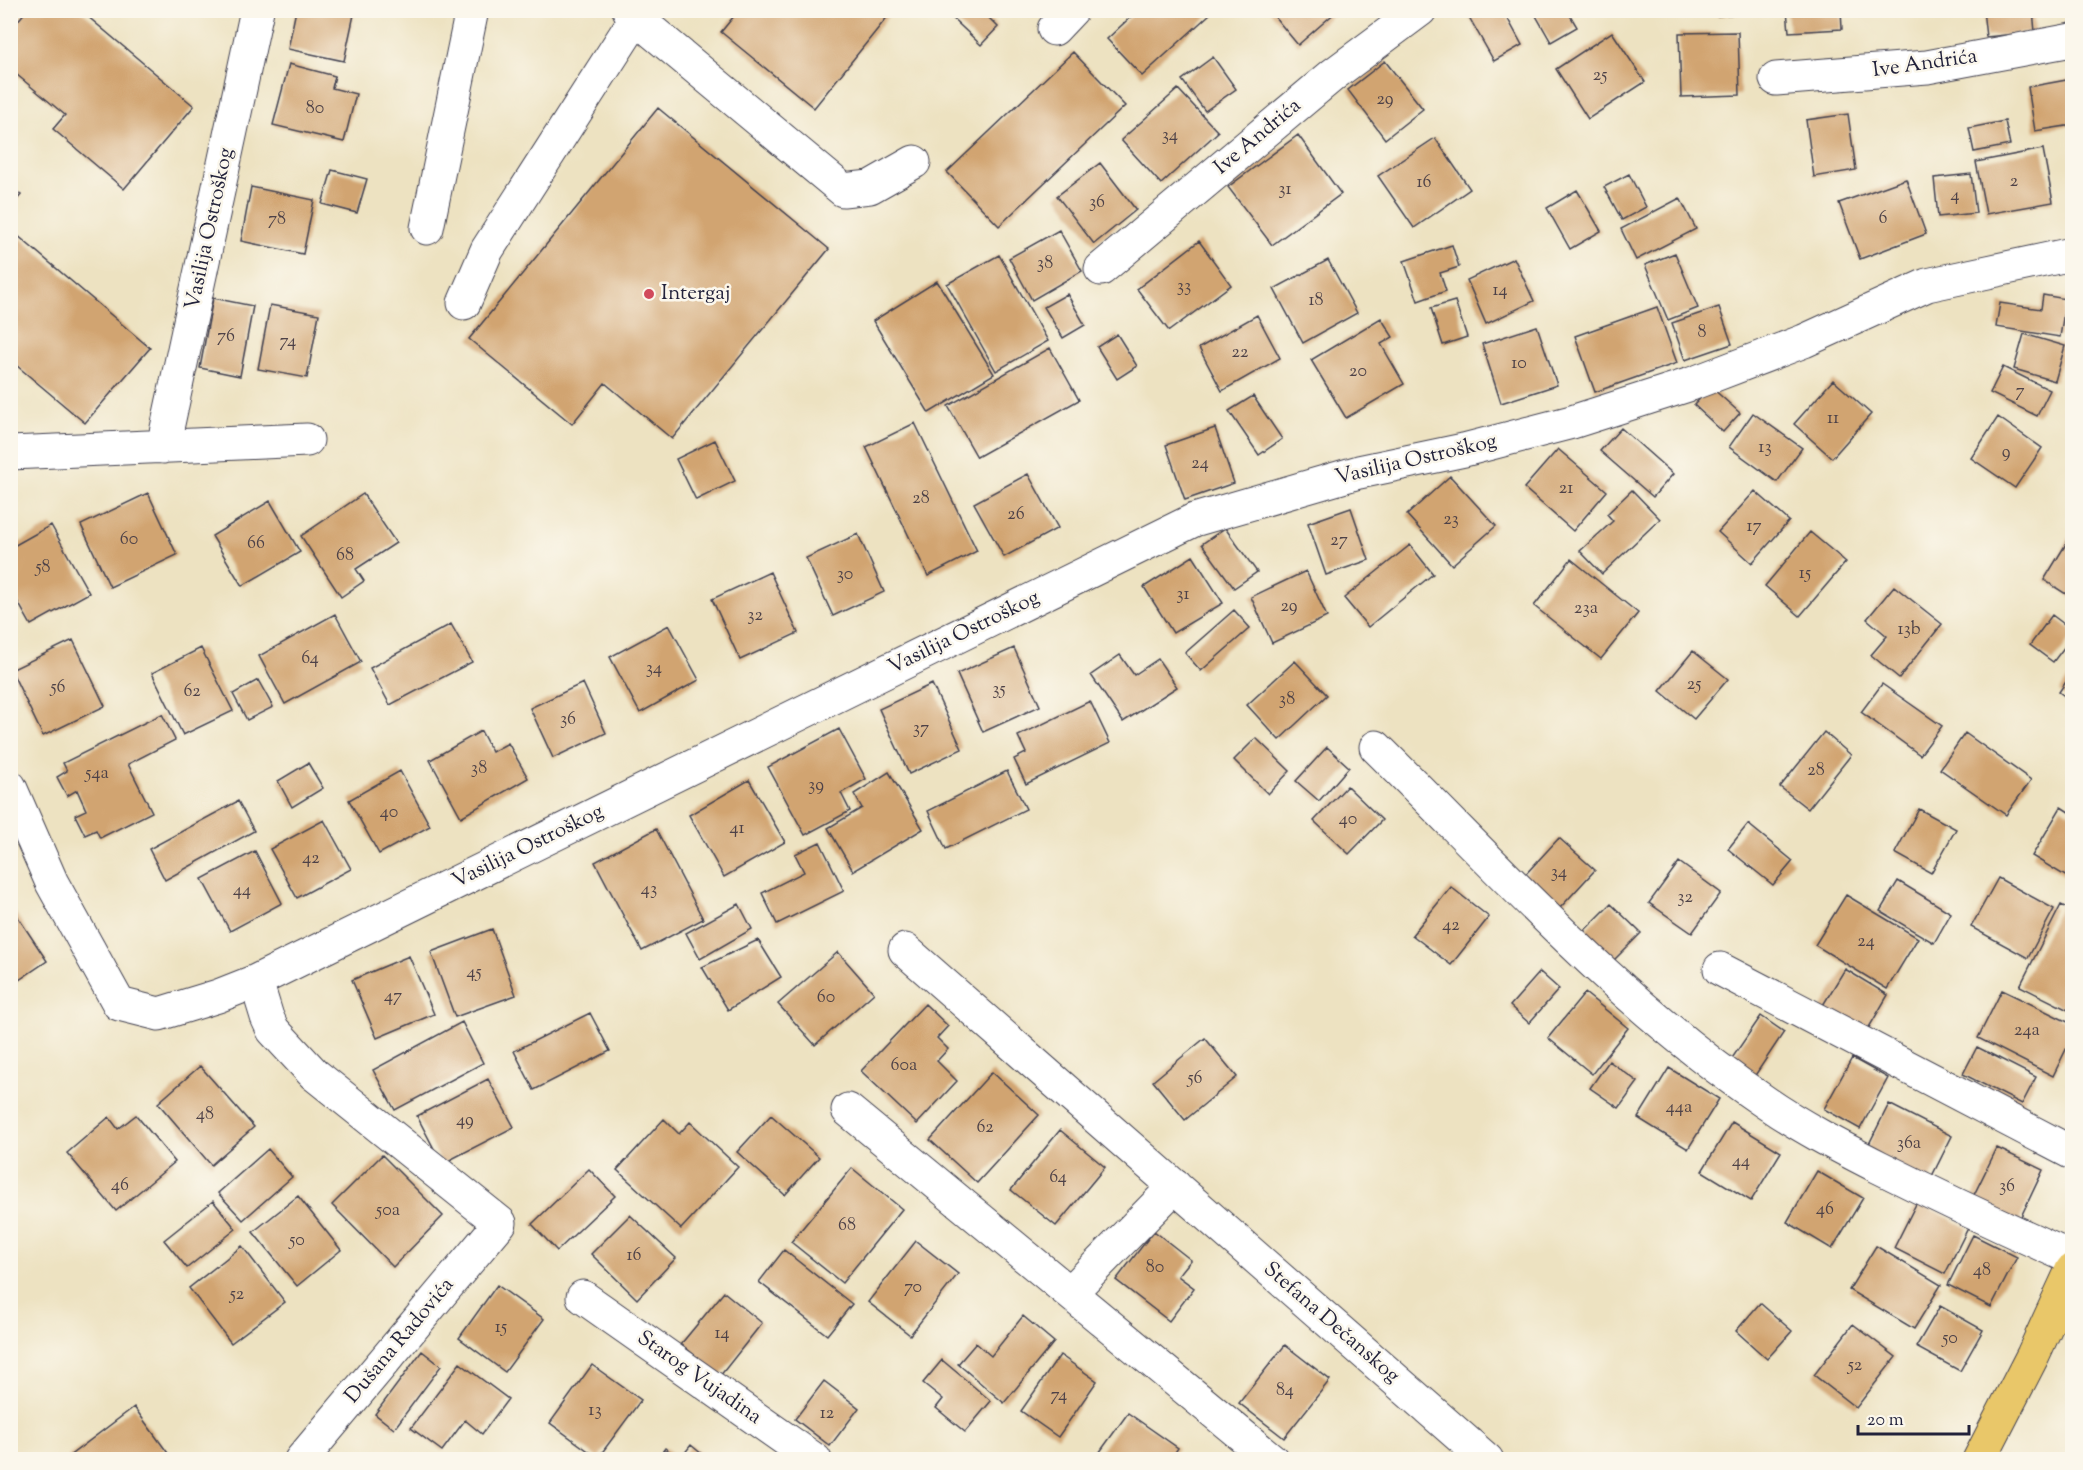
<svg xmlns="http://www.w3.org/2000/svg" width="2083" height="1470" font-family="'Sorts Mill Goudy',serif">
	<style>
		.building { fill: #d1a471 }
		.lines { fill: none; stroke-linecap: round; stroke-linejoin: round }
		.minor-casing { stroke: #403f4f; stroke-width: 35 }
		.major-casing { stroke: #403f4f; stroke-width: 35 }
		.minor { stroke: #fff; stroke-width: 33 }
		.major { stroke: #e9c769; stroke-width: 33 }
		.poi-dot { fill: #d1495b; stroke: #fbf7ec; stroke-width: 2 }
		.labels { text-anchor: middle; dominant-baseline: central; stroke-width: 5; stroke-linejoin: round; paint-order: stroke }
		.number-label { font-size: 18px; fill: #4e4248 }
		.street-label { font-size: 21px; fill: #22223b; stroke: #fbf7ec }
		.poi-label { font-size: 21px; fill: #22223b; stroke: #fbf7ec; text-anchor: start }
	</style>
	<rect width="100%" height="100%" fill="#fbf7ec"/>
	<filter id="ink" filterUnits="userSpaceOnUse"><feTurbulence type="fractalNoise" baseFrequency=".0167" numOctaves="2"/><feDisplacementMap in="SourceGraphic" scale="12" xChannelSelector="R" yChannelSelector="G"/><feConvolveMatrix kernelMatrix="1 2 1 2 8 2 1 2 1" color-interpolation-filters="sRGB"/></filter>
	<filter id="wash" filterUnits="userSpaceOnUse"><feTurbulence type="fractalNoise" baseFrequency=".008" numOctaves="4" result="noise"/><feDisplacementMap in="SourceGraphic" scale="24" xChannelSelector="R" yChannelSelector="G"/><feGaussianBlur stdDeviation="1.35" result="paint"/><feColorMatrix in="noise" values="0 0 0 0 0 0 0 0 0 0 0 0 0 0 0 0 0 1.4 0 .05"/><feComposite in="paint" operator="in"/></filter>
	<g filter="url(#wash)">
		<rect width="100%" height="100%" fill="#ede2c1"/>
		<g id="blocks">
			<path class="building" d="M27,10H80L194,106L124,189L53,129L65,115L10,69V30Z
				M296,10H355L344,61L288,49Z
				M739,10H893L814,108L721,32Z
				M944,10H981L998,27L981,45Z
				M1138,10H1207L1210,14L1142,76L1107,39Z
				M1269,10H1338L1298,45Z
				M1465,10H1503L1522,45L1494,61Z
				M1540,10H1567L1577,27L1551,42L1535,14Z
				M1716,10H1753V12L1717,16Z
				M1787,10H1841L1842,29L1789,32Z
				M1983,10H2033L2035,32L1986,37Z
				M1612,32L1645,82L1588,119L1556,69Z
				M1738,32L1740,95L1681,97L1679,33Z
				M1073,52L1125,106L999,226L947,172Z
				M1213,57L1236,89L1205,111L1182,80Z
				M1385,61L1423,109L1385,139L1348,90Z
				M289,64L335,76L332,88L356,94L344,142L273,125Z
				M2072,79V125L2035,131L2028,87Z
				M1178,89L1218,132L1161,184L1121,140Z
				M658,108L829,249L672,439L605,383L572,424L469,339Z
				M1848,114L1856,170L1814,177L1806,120Z
				M2005,121L2010,145L1974,152L1969,128Z
				M1298,135L1341,194L1272,245L1228,187Z
				M1435,138L1470,189L1414,228L1378,176Z
				M2043,149L2053,202L1986,214L1976,162Z
				M1100,163L1136,210L1094,244L1057,196Z
				M332,170L367,179L357,213L322,204Z
				M1629,174L1646,207L1622,220L1604,187Z
				M1971,174L1976,213L1938,217L1934,178Z
				M1906,179L1926,234L1860,259L1839,203Z
				M10,186L21,195L10,207Z
				M251,187L314,200L303,254L241,241Z
				M1577,190L1601,231L1570,249L1547,208Z
				M1680,198L1696,229L1636,260L1621,229Z
				M10,229L150,348L85,423L10,360Z
				M1059,230L1082,271L1032,300L1009,258Z
				M1199,241L1231,285L1169,331L1137,289Z
				M1452,245L1459,267L1440,273L1446,291L1418,301L1404,261Z
				M1675,253L1698,308L1668,320L1645,265Z
				M999,255L1048,341L996,371L947,284Z
				M1514,258L1534,301L1486,324L1467,280Z
				M1328,260L1357,313L1303,343L1274,289Z
				M937,281L994,374L929,413L873,321Z
				M1067,294L1085,325L1063,338L1044,307Z
				M2043,295L2066,299L2060,337L1996,327L2000,303L2041,309Z
				M213,298L253,306L240,376L200,368Z
				M1455,301L1467,337L1443,345L1431,308Z
				M270,305L319,314L307,378L258,369Z
				M1657,307L1677,363L1595,392L1575,336Z
				M1719,307L1732,344L1685,360L1672,323Z
				M1257,315L1280,358L1222,391L1199,348Z
				M1381,318L1393,337L1381,344L1404,384L1346,418L1311,360Z
				M1537,326L1557,385L1501,403L1482,344Z
				M1117,334L1137,366L1117,379L1097,347Z
				M2024,334L2065,346L2055,381L2014,369Z
				M1050,348L1079,400L977,457L948,406Z
				M2003,367L2050,390L2037,416L1990,393Z
				M1833,380L1871,414L1832,458L1794,424Z
				M1711,387L1740,413L1723,432L1694,405Z
				M1253,396L1282,439L1259,455L1229,411Z
				M1753,413L1802,448L1777,482L1729,447Z
				M1998,417L2042,448L2015,488L1971,458Z
				M915,423L977,551L928,576L866,447Z
				M1215,428L1234,483L1185,500L1166,445Z
				M1621,428L1673,474L1653,497L1600,451Z
				M715,440L735,481L696,500L676,459Z
				M1558,449L1607,491L1573,531L1524,488Z
				M1028,474L1058,528L1004,557L974,503Z
				M1450,476L1496,526L1452,565L1407,515Z
				M1632,490L1660,519L1602,574L1580,551L1613,521L1607,514Z
				M1755,491L1789,521L1752,563L1718,532Z
				M148,493L177,555L110,587L81,525Z
				M363,494L396,543L356,569L364,581L341,597L301,536Z
				M270,501L300,552L242,586L212,536Z
				M1351,508L1369,560L1326,575L1308,523Z
				M51,525L89,593L31,625L10,588V548Z
				M1225,528L1257,572L1234,588L1202,544Z
				M1810,532L1846,562L1800,616L1765,586Z
				M858,534L884,592L833,616L806,558Z
				M2072,534V598L2044,580Z
				M1410,545L1433,574L1368,627L1344,598Z
				M1193,556L1223,603L1173,633L1144,587Z
				M1571,559L1638,613L1601,659L1534,606Z
				M1306,571L1327,617L1272,643L1251,597Z
				M770,572L798,633L740,660L712,599Z
				M1894,586L1942,624L1899,678L1871,655L1887,636L1867,619Z
				M1234,610L1250,628L1201,671L1185,653Z
				M335,614L361,662L285,704L259,656Z
				M2052,615L2072,630V637L2053,662L2030,645Z
				M451,624L472,662L390,705L370,668Z
				M669,625L699,680L640,713L610,657Z
				M73,640L105,706L43,736L11,670Z
				M201,648L233,711L183,735L152,673Z
				M1014,648L1040,706L983,732L957,674Z
				M1693,651L1728,679L1694,719L1660,691Z
				M1120,655L1134,675L1158,659L1177,687L1123,722L1091,675Z
				M1295,661L1327,695L1279,740L1247,705Z
				M2072,673V701L2059,692Z
				M258,680L273,707L247,720L233,694Z
				M583,683L606,733L553,758L530,708Z
				M932,684L962,749L909,774L879,709Z
				M1882,684L1942,726L1920,755L1861,712Z
				M1090,701L1110,743L1026,784L1014,759L1026,753L1018,736Z
				M162,714L175,740L128,764L152,812L100,838L96,830L85,835L75,815L86,810L77,790L67,796L57,777L67,771L63,763Z
				M839,729L866,779L841,793L850,811L805,835L768,767Z
				M481,731L492,752L508,743L528,778L461,817L430,760Z
				M1824,732L1851,755L1808,809L1780,787Z
				M1965,733L2031,780L2006,815L1940,769Z
				M1256,738L1290,771L1268,794L1234,760Z
				M1327,747L1349,767L1319,801L1296,781Z
				M308,763L323,788L292,807L278,781Z
				M400,771L430,826L379,854L349,800Z
				M1007,771L1026,809L946,849L928,811Z
				M889,772L923,829L853,871L828,828L862,808L854,794Z
				M749,780L785,842L724,877L689,815Z
				M1347,786L1382,820L1349,854L1314,821Z
				M238,801L254,831L165,880L149,849Z
				M2061,807L2072,814V880L2032,856Z
				M1919,809L1956,829L1931,873L1895,853Z
				M324,820L351,869L297,898L270,849Z
				M1748,824L1793,861L1773,885L1728,849Z
				M656,829L703,919L642,951L595,862Z
				M1559,838L1595,870L1559,909L1523,877Z
				M820,842L844,891L777,924L762,893L804,872L795,854Z
				M255,851L282,903L230,931L202,879Z
				M1679,862L1721,893L1692,933L1649,903Z
				M1998,878L2054,909L2028,958L1971,927Z
				M1898,881L1951,913L1934,943L1880,911Z
				M1451,887L1489,917L1451,965L1412,935Z
				M1846,895L1918,938L1887,989L1815,945Z
				M739,904L752,929L700,959L686,933Z
				M1611,904L1641,933L1607,967L1578,937Z
				M10,905L47,961L10,986Z
				M2061,905L2072,911V1012L2020,986Z
				M492,929L516,995L455,1017L431,952Z
				M758,940L781,977L728,1010L702,967Z
				M838,952L874,993L815,1045L778,1004Z
				M409,956L434,1014L377,1038L352,980Z
				M1845,969L1888,995L1864,1036L1820,1010Z
				M1540,972L1559,989L1529,1023L1510,1006Z
				M2002,990L2072,1024V1037L2053,1076L1978,1038Z
				M1585,993L1628,1028L1592,1074L1548,1038Z
				M925,1004L948,1026L937,1038L948,1049L937,1061L957,1081L917,1124L861,1071Z
				M590,1013L610,1051L534,1090L514,1051Z
				M1761,1016L1784,1032L1752,1080L1728,1064Z
				M462,1022L483,1063L395,1110L373,1070Z
				M1205,1038L1237,1077L1185,1120L1153,1081Z
				M1977,1047L2036,1077L2022,1104L1963,1074Z
				M1852,1058L1888,1078L1860,1129L1824,1109Z
				M1609,1061L1638,1082L1619,1108L1590,1088Z
				M200,1066L254,1127L211,1165L158,1103Z
				M1669,1068L1719,1099L1688,1149L1638,1118Z
				M992,1072L1039,1115L977,1183L930,1140Z
				M488,1079L514,1127L442,1164L417,1116Z
				M1889,1104L1952,1136L1928,1184L1865,1152Z
				M136,1115L175,1162L116,1211L67,1153L109,1117L118,1129Z
				M771,1115L819,1157L785,1195L737,1152Z
				M664,1119L679,1134L690,1122L738,1167L681,1229L617,1170Z
				M1732,1122L1781,1152L1751,1201L1702,1171Z
				M1060,1130L1105,1167L1056,1226L1011,1190Z
				M1997,1148L2043,1170L2017,1225L1970,1203Z
				M268,1149L292,1177L243,1220L218,1193Z
				M382,1155L443,1216L393,1267L332,1205Z
				M852,1168L902,1209L842,1283L791,1242Z
				M589,1169L615,1196L557,1251L532,1224Z
				M1817,1171L1863,1198L1832,1249L1787,1222Z
				M298,1196L341,1250L297,1286L253,1232Z
				M213,1201L236,1229L187,1268L164,1240Z
				M1917,1202L1968,1228L1945,1274L1894,1248Z
				M630,1215L676,1258L637,1299L591,1254Z
				M1154,1231L1191,1260L1178,1276L1194,1288L1169,1321L1116,1280Z
				M1973,1235L2017,1257L1991,1307L1948,1285Z
				M916,1241L958,1274L910,1335L868,1302Z
				M242,1246L285,1302L231,1343L189,1288Z
				M1876,1246L1941,1285L1914,1329L1849,1290Z
				M784,1250L852,1304L827,1335L759,1282Z
				M497,1285L544,1319L505,1372L459,1338Z
				M724,1292L762,1323L720,1376L681,1344Z
				M1760,1303L1792,1331L1767,1359L1736,1331Z
				M1940,1306L1983,1330L1960,1371L1916,1347Z
				M1023,1316L1054,1342L1004,1403L958,1364L976,1343L991,1356Z
				M1853,1324L1896,1357L1856,1408L1814,1375Z
				M1285,1345L1330,1380L1284,1438L1239,1403Z
				M422,1351L441,1366L394,1429L375,1414Z
				M1060,1355L1097,1381L1058,1437L1021,1411Z
				M942,1360L991,1401L965,1432L936,1408L943,1399L923,1383Z
				M460,1363L508,1399L482,1434L465,1420L442,1451L411,1428Z
				M592,1365L641,1400L598,1458L550,1423Z
				M824,1381L859,1408L830,1446L795,1419Z
				M134,1407L173,1460H70L68,1457Z
				M1128,1413L1178,1448L1170,1460H1094Z
				M691,1445L709,1460H656L665,1448L680,1459Z"/>
		</g>
	</g>
	<g filter="url(#ink)">
		<use href="#blocks" fill-opacity="0" stroke="#403f4f" stroke-width="1.5"/>
		<g class="lines">
			<defs>
				<path id="minor" d="M643,10L636,18L843,190L870,187L914,162
					M1054,29L1072,10
					M1776,79L1927,67L2072,40
					M427,228L472,10
					M1101,269L1334,74L1420,10
					M464,303L487,250L636,18L629,10
					M163,447L257,10
					M10,453L307,440
					M1376,747C1501,870 1619,1003 1765,1102C1801,1127 1840,1147 1879,1167C1943,1199 2007,1229 2072,1258
					M10,787L52,883L119,1004L159,1014L218,996L256,981L1194,520L1359,472L1464,450L1572,422L1691,384L1804,341L1927,285L2072,254
					M905,950L1487,1460
					M1720,969L2072,1153
					M256,981L267,1017L273,1030L314,1074L500,1223L301,1460
					M848,1110L1272,1460
					M1070,1293L1175,1186
					M583,1297L815,1460"/>
				<path id="major" d="M1979,1460L2033,1355L2072,1270"/>
			</defs>
			<use href="#minor" class="minor-casing"/>
			<use href="#major" class="major-casing"/>
			<use href="#minor" class="minor"/>
			<use href="#major" class="major"/>
		</g>
	</g>
	<circle class="poi-dot" cx="649" cy="294" r="6"/>
	<g class="labels">
		<g class="number-label">
			<text x="1600" y="76">25</text>
			<text x="1385" y="100">29</text>
			<text x="315" y="109">80</text>
			<text x="1170" y="136">34</text>
			<text x="2014" y="182">2</text>
			<text x="1424" y="183">16</text>
			<text x="1285" y="190">31</text>
			<text x="1955" y="196">4</text>
			<text x="1097" y="203">36</text>
			<text x="1883" y="219">6</text>
			<text x="277" y="220">78</text>
			<text x="1045" y="264">38</text>
			<text x="1184" y="287">33</text>
			<text x="1500" y="291">14</text>
			<text x="1316" y="301">18</text>
			<text x="1702" y="333">8</text>
			<text x="226" y="337">76</text>
			<text x="288" y="342">74</text>
			<text x="1240" y="353">22</text>
			<text x="1519" y="364">10</text>
			<text x="1358" y="372">20</text>
			<text x="2020" y="392">7</text>
			<text x="1833" y="419">11</text>
			<text x="1765" y="448">13</text>
			<text x="2006" y="453">9</text>
			<text x="1200" y="464">24</text>
			<text x="1566" y="489">21</text>
			<text x="921" y="499">28</text>
			<text x="1016" y="515">26</text>
			<text x="1451" y="520">23</text>
			<text x="1754" y="527">17</text>
			<text x="129" y="540">60</text>
			<text x="1339" y="541">27</text>
			<text x="256" y="544">66</text>
			<text x="345" y="556">68</text>
			<text x="43" y="568">58</text>
			<text x="1805" y="574">15</text>
			<text x="845" y="575">30</text>
			<text x="1183" y="595">31</text>
			<text x="1289" y="607">29</text>
			<text x="1586" y="609">23a</text>
			<text x="755" y="616">32</text>
			<text x="1909" y="630">13b</text>
			<text x="310" y="659">64</text>
			<text x="654" y="669">34</text>
			<text x="1694" y="685">25</text>
			<text x="58" y="688">56</text>
			<text x="999" y="690">35</text>
			<text x="192" y="692">62</text>
			<text x="1287" y="700">38</text>
			<text x="568" y="720">36</text>
			<text x="921" y="729">37</text>
			<text x="479" y="769">38</text>
			<text x="1816" y="771">28</text>
			<text x="97" y="774">54a</text>
			<text x="816" y="786">39</text>
			<text x="389" y="813">40</text>
			<text x="1348" y="820">40</text>
			<text x="737" y="829">41</text>
			<text x="311" y="859">42</text>
			<text x="1559" y="873">34</text>
			<text x="649" y="890">43</text>
			<text x="242" y="891">44</text>
			<text x="1685" y="898">32</text>
			<text x="1451" y="926">42</text>
			<text x="1866" y="942">24</text>
			<text x="474" y="973">45</text>
			<text x="393" y="997">47</text>
			<text x="826" y="998">60</text>
			<text x="2027" y="1031">24a</text>
			<text x="904" y="1066">60a</text>
			<text x="1195" y="1079">56</text>
			<text x="1679" y="1108">44a</text>
			<text x="205" y="1115">48</text>
			<text x="465" y="1121">49</text>
			<text x="985" y="1128">62</text>
			<text x="1909" y="1144">36a</text>
			<text x="1741" y="1162">44</text>
			<text x="1058" y="1178">64</text>
			<text x="120" y="1186">46</text>
			<text x="2007" y="1187">36</text>
			<text x="1825" y="1210">46</text>
			<text x="388" y="1211">50a</text>
			<text x="847" y="1226">68</text>
			<text x="297" y="1241">50</text>
			<text x="634" y="1256">16</text>
			<text x="1155" y="1268">80</text>
			<text x="1982" y="1271">48</text>
			<text x="913" y="1288">70</text>
			<text x="237" y="1295">52</text>
			<text x="501" y="1328">15</text>
			<text x="722" y="1334">14</text>
			<text x="1950" y="1339">50</text>
			<text x="1855" y="1366">52</text>
			<text x="1285" y="1391">84</text>
			<text x="1059" y="1396">74</text>
			<text x="595" y="1411">13</text>
			<text x="827" y="1414">12</text>
		</g>
		<g class="street-label">
			<text transform="translate(1925 64) rotate(-8)">Ive Andrića</text>
			<text transform="translate(1258 137) rotate(-40)">Ive Andrića</text>
			<text transform="translate(210 229) rotate(-78)">Vasilija Ostroškog</text>
			<text transform="translate(1416 460) rotate(-13)">Vasilija Ostroškog</text>
			<text transform="translate(964 633) rotate(-26)">Vasilija Ostroškog</text>
			<text transform="translate(528 847) rotate(-26)">Vasilija Ostroškog</text>
			<text transform="translate(1331 1323) rotate(41)">Stefana Dečanskog</text>
			<text transform="translate(400 1341) rotate(-50)">Dušana Radovića</text>
			<text transform="translate(699 1378) rotate(35)">Starog Vujadina</text>
		</g>
		<g class="poi-label">
			<text x="661" y="294">Intergaj</text>
		</g>
	</g>
	<rect width="2083" height="1470" fill="none" stroke="#fbf7ec" stroke-width="36"/>
	<path d="M1858 1425v9h111v-9" fill="none" stroke="#22223b" stroke-width="3"/>
	<text x="1867" y="1425" font-size="18" fill="#22223b" stroke="#fbf7ec" stroke-width="4.5" paint-order="stroke">20 m</text>
</svg>
